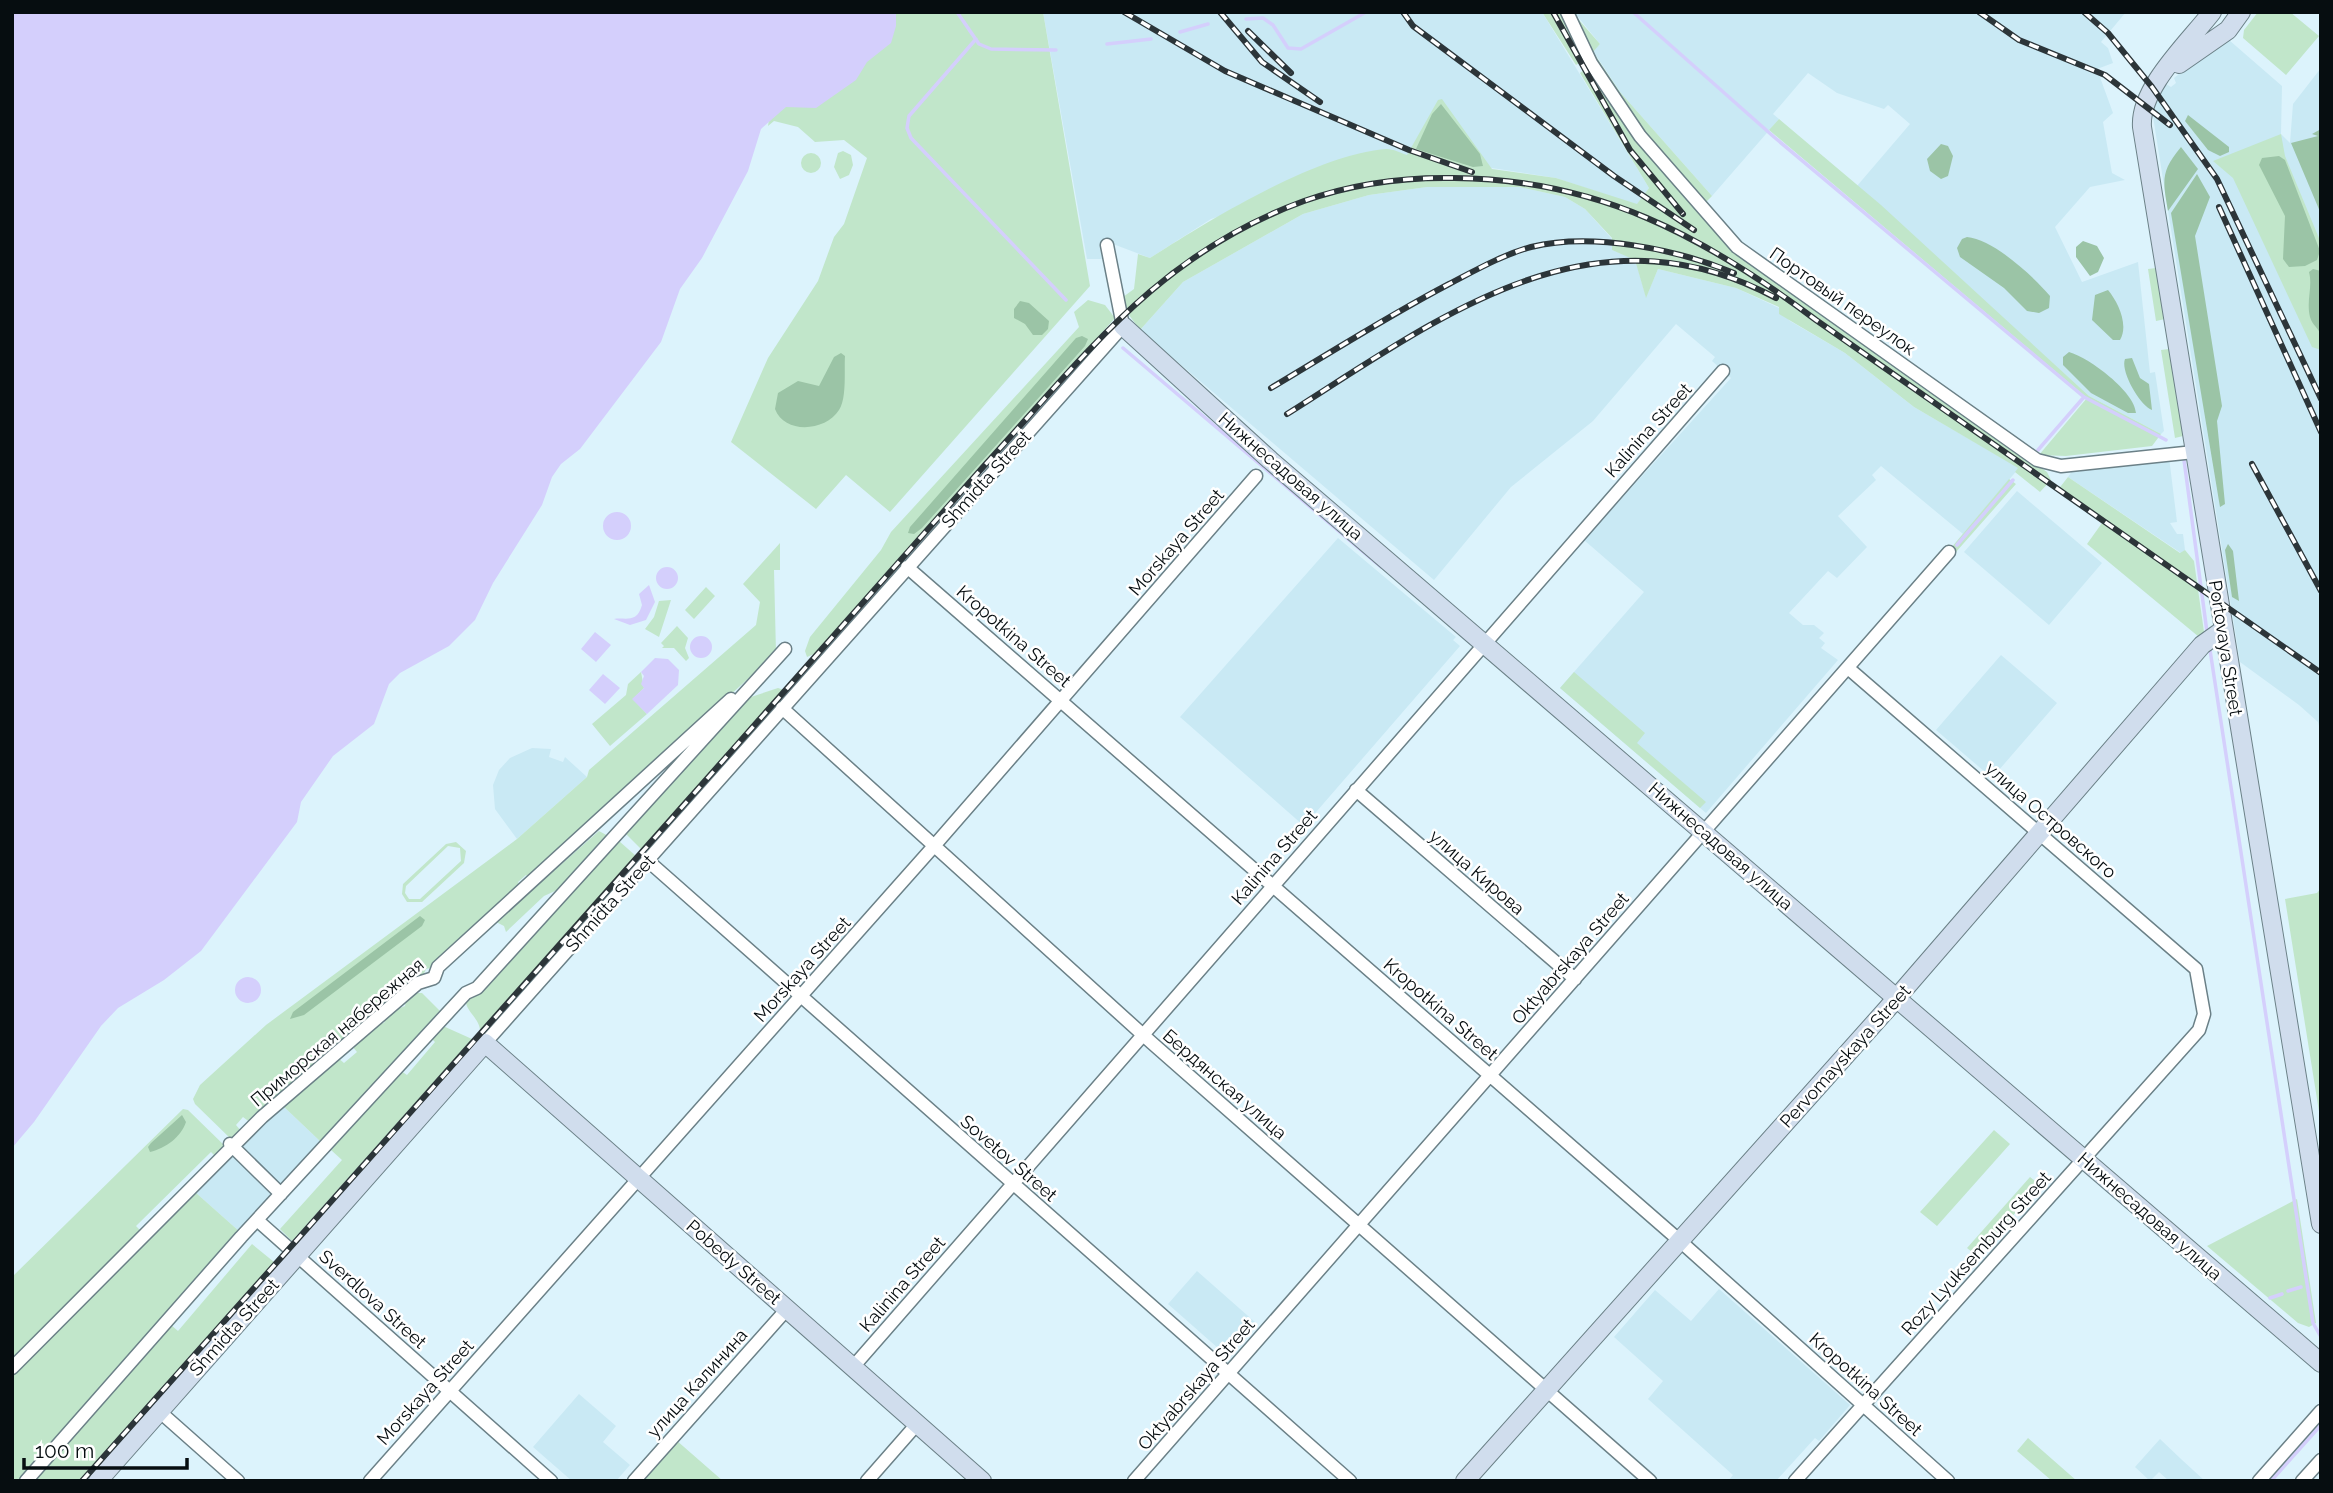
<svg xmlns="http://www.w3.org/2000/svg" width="2333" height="1493" font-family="Raleway,sans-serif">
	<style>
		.built { fill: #c9e9f4 }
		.green { fill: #c1e6ca; fill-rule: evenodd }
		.forest { fill: #9bc4a6 }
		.water { fill: #d4cffc }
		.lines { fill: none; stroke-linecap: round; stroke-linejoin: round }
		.stream { stroke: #d4cffc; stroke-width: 3.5 }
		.street-casing { stroke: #6b8087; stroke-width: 15 }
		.secondary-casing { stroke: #6b8087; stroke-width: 20 }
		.street { stroke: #fff; stroke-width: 12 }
		.secondary { stroke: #d0dded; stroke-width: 18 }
		.rail-casing { stroke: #2c3539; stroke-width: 6 }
		.rail { stroke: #fff; stroke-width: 3.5; stroke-dasharray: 10; stroke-linecap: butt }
		.labels { text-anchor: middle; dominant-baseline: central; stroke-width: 5; stroke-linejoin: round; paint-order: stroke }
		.street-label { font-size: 18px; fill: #060d10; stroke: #fff }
	</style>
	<rect width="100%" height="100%" fill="#dcf3fc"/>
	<path class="built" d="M1043,12H1542L1649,188L1637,205L1556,178L1407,155L1211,219L1150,258L1113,244L1100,246L1102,259H1087Z
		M1574,12H2126L2101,42L2108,48L2113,63L2097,69L2113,113L2103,122L2112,173L2125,180L2090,187L2055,227L2082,282L2138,262L2150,373L2155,372L2164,431L2161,434L2089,396L1857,186L1910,124L1888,105L1884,109L1837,93L1808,73L1773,114L1779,119L1712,196L1620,92L1593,51L1600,44Z
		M2223,39L2229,40L2282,86L2281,134L2290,143L2293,104L2321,68V734L2318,722L2299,705L2240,662L2151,104L2163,86L2166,84L2171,87L2176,83L2174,78Z
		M1427,187H1519L1565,197L1585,209L1612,239V250L1635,259L1646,297L1658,269L1736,288L1779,308L1790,321L1845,353L1914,407L2019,468L1963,534L1881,466L1872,475L1876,480L1838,516L1867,547L1837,578L1828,571L1789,613L1803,625H1814L1824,633L1819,638L1825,643L1821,648L1838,660L1706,813L1560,688L1644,592L1584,540L1731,378L1712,361L1715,357L1676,324L1593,421L1511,487L1434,580L1140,330L1183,282L1303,214L1369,195Z
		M2169,457L2177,522L2170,523L2177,534H2183L2185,550L2181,553L2068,477L2074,468L2080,472L2084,467Z
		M2017,491L2102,563L2049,625L1964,552Z
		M1338,538L1456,637L1453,640L1460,646L1304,826L1180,717Z
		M2001,655L2057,703L1992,778L1936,730Z
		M532,748L551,749L549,757L563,762L565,757L587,777L517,839L495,809L493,785L499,770L510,758Z
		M282,1105L322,1143L240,1232L195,1192Z
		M1197,1271L1256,1323L1227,1356L1168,1304Z
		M1719,1289L1850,1405L1819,1441L1815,1438L1776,1481H1728L1733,1475L1648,1399L1663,1381L1614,1337L1655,1290L1691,1321Z
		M579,1394L616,1426L603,1442L630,1465L616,1481H572L533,1447Z
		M2160,1439L2181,1459L2205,1481H2169L2159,1472L2150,1481L2135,1467Z"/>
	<path class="green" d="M785,12H1043L1090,286L890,512L846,475L816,509L731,442L768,358L818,281L834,237L844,224L867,158L844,140L815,142L798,127L774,121L768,126Z
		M1542,12H1560L1584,60L1576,65Z
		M1572,12L1600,44L1593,52L1620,92L1712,196L1705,203L1642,128L1597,64Z
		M2258,12H2290L2319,36L2286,75L2243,38L2244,30Z
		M1588,67L1752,265L2047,472L2051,480L2040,492L2015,472L2018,468L1914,407L1845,353L1779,314V307L1736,288L1658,269L1646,298L1635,260L1612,250V238L1585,209L1565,197L1519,187H1427L1369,195L1303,214L1183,282L1140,330L1129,315L1123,297L1134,289L1138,254L1150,258C1210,220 1316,154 1387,149C1393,149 1401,153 1407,155L1438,100L1442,99L1492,169L1556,178L1637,204L1649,188L1580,73Z
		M1779,119L1881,205L2089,396L2161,434L2152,446L2066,456L2039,455L2087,398L1769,130Z
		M2281,134L2285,156L2321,243V350L2312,347L2233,178L2213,161Z
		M843,151L851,155L853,165L849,175L840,179L834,167L838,153Z
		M801 163a10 10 0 1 1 20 0a10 10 0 1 1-20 0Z
		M2156,268L2165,319L2156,321L2148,269Z
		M1088,300L1105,305L1115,318L814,654L807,657L805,651L810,637L881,550L891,532L1079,327L1074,312Z
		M2169,349L2183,436L2175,438L2161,350Z
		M2068,477L2180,553L2185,550L2194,561L2204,632L2199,637L2087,544L2102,523L2057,491Z
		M2009,479L2016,484L1956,552L1951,548Z
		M780,543V570H774L776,653L530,879L526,875L518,882L521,887L430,968L426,969L424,974L251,1123L243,1117L236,1125L242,1132L233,1141L195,1104L193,1099L200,1085L266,1025L517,839L587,777L589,770L756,625L760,602L743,584Z
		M706,587L715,596L694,619L685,610Z
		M671,600L659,637L645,629L654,617L659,601Z
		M677,626L688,638L685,648L689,658L686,661L674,648H662L664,646L661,643Z
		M641,672L644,688L633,699L647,714L610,746L592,724L626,695L628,684Z
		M1574,672L1645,733L1637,743L1706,802L1700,808L1560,688Z
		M778,688L784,690L642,850L625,833L748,698Z
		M769,711V715L643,853Z
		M599,831L610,837L564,887L544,896L506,932L504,926L496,922Z
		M619,841L636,856L480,1030C479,1017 464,1011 466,998L476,994Z
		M456,842L466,851L464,863L422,902H407L402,894L403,884L446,844ZM448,846L460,848L461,861L420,899H409L405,893L406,886Z
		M641,855L297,1246L295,1244Z
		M2321,888V1124L2285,899L2317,893Z
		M414,993H422L441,1012L322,1143L282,1105L302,1092L303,1087L334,1064L337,1057L344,1063L357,1052L351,1045L377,1024L384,1023C389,1012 395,1010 405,1006L406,1000Z
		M443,1026L472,1039L292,1241L280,1229L342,1160L331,1150L401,1071L407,1075L435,1042L430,1037Z
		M183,1109L188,1110L227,1148L217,1158L211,1152L136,1226L142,1232L12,1361V1277Z
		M1994,1130L2010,1144L1937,1226L1920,1212Z
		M2030,1177L2040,1185L1977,1256L1967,1248Z
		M195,1192L240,1232L20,1481H12V1373Z
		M2297,1199L2316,1323L2309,1327L2298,1323L2207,1246Z
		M252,1244L274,1262L79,1481H31L171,1325L178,1331Z
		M2028,1438L2077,1481H2052L2017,1451Z
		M676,1440L723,1481H640Z"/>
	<path class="forest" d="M1441,104L1480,154L1483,166L1473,167L1416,149L1432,114Z
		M2188,115L2229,147V152L2220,156L2208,150L2185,121Z
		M2321,129L2320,135L2321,214L2291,143L2318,136L2312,134Z
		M1941,144L1948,146L1953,156L1948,176L1941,179L1930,171L1927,159Z
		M2181,147L2198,169L2168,211C2163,181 2160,172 2181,147Z
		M2279,156L2285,160L2320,251L2317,260L2305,266L2289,267L2283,259L2285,216L2259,165L2262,158Z
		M2197,174L2210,197L2195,236L2222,406L2217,421L2225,504L2220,507L2171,213Z
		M1967,237C1993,239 2033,276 2050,296L2049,308L2039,313L2027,311L2004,288L1960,257L1957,248L1962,239Z
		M2083,241L2097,246L2104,258L2098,272L2090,276L2076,257V247Z
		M2313,269L2321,271V336C2319,328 2312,325 2310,317C2306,300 2313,287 2309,272Z
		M2108,290C2118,302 2129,325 2120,340H2113L2092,320L2095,295Z
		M1020,301L1029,303L1049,321L1048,329L1042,335H1033L1025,324L1014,318V309Z
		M1082,336L1088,339L1085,346L922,528L914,534L908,533L910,527L1076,338Z
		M2069,352C2090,358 2135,392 2136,413H2128L2091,393L2063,365V357Z
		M841,353L845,356C844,370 847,398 839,410C826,431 785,435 775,409L778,393L798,381L819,386L834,357Z
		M2132,358L2140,378L2149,384L2152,410C2140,406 2120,371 2125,359Z
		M2228,544L2233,551L2239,601L2232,597L2225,550Z
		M420,916L425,920L422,926L304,1015L290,1019L293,1012Z
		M182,1115L186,1122C181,1137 166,1148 150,1152L148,1147L151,1143Z"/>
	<path class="water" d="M12,12H896V26L891,43L867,62L856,80L816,108L786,107L761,129L748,171L702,258L680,289L661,342L580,449L561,464L552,477L542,505L493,583L475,620L449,646L400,673L389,684L374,724L333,756L301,802L297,822L201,951L164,980L118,1008L101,1026L34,1122L12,1148Z
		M603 526a14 14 0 1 1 28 0a14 14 0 1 1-28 0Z
		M656 578a11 11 0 1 1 22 0a11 11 0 1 1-22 0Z
		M649,585L655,602L646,620L630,625L614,619C625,617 637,624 642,605L639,594Z
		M595,632L611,645L596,662L581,649Z
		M690 647a11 11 0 1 1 22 0a11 11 0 1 1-22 0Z
		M655,658L668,659L679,670L678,685L647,714L632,699L644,688L641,684L644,676L641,672Z
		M603,674L620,688L605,704L589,690Z
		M235 990a13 13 0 1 1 26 0a13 13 0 1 1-26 0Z"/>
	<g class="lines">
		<path class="stream" d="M957,12L979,44L991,49L1056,50
			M1633,12L1774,137L2084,397L2166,440
			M1246,19L1263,18L1273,25L1288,48L1301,49L1366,12
			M1180,32L1208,24
			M976,39L909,116L907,128L911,138L1066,300
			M1107,44L1151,39
			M1123,348L1381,567
			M2038,450L2084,397
			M2184,460L2207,632
			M1957,545L2013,480
			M2210,650L2313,1323L2321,1337
			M2288,1291L2301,1287
			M2270,1298L2282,1294
			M2271,1481L2321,1425"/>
		<defs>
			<path id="street" d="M1567,12L1591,63L1640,136L1737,247L2037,460L2061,466L2194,452
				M907,567L1680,1241L1948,1481
				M782,708L1152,1043L1650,1481
				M1356,790L1575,979
				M647,860L1350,1481
				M485,1043L1123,326L1107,245
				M230,1144L281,1194
				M257,1220L551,1481
				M853,1367L1723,371
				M12,1368L262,1117L418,983L434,978L438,967L731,699
				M159,1411L238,1481
				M26,1481L241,1237L466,993L477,988L785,649
				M370,1481L934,846L1256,476
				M634,1481L787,1309
				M867,1481L917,1424
				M1134,1481L1949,552
				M1795,1481L2199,1030L2204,1014L2196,969L1848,668
				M2259,1481L2321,1411
				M2302,1481L2321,1460"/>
			<path id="secondary" d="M2212,12C2189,42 2139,88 2142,127L2321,1224
				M2179,64L2228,30L2241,12
				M1123,326L1270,460L2321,1363
				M98,1481L485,1043L982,1481
				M1465,1481L1887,1009L2202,645L2223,630"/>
		</defs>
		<use href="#street" class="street-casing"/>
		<use href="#secondary" class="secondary-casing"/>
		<use href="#street" class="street"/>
		<use href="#secondary" class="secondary"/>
		<defs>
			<path id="rail" d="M1124,12L1225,71L1409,150L1472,172
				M1220,12L1262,62L1320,102
				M1403,12L1413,26L1614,176L1694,230
				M1553,12L1630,150L1683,214
				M1979,12L2019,40L2105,75L2170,125
				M2084,12L2108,33L2152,87L2217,179L2321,399
				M1248,31L1291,73
				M2219,207L2321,432
				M1271,388C1330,353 1388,316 1449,284C1476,270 1502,255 1531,247C1592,232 1677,249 1734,273
				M1287,414C1439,318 1592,199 1776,298
				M2252,464L2321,591
				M82,1481C300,1236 519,992 736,746C819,653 901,559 984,466C1085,356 1158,254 1304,201C1352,184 1403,177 1454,178C1597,179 1704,236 1816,320L2321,673"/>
		</defs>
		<use href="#rail" class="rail-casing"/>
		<use href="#rail" class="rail"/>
	</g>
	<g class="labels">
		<g class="street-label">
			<text transform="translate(1843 301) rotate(35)">Портовый переулок</text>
			<text transform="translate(1648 430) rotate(-48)">Kalinina Street</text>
			<text transform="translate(1291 476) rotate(41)">Нижнесадовая улица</text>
			<text transform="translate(986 479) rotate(-48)">Shmidta Street</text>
			<text transform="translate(1176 542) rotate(-49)">Morskaya Street</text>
			<text transform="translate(1014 636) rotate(41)">Kropotkina Street</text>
			<text transform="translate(2226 648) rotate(81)">Portovaya Street</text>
			<text transform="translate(2051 820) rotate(41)">улица Островского</text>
			<text transform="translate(1721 846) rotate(41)">Нижнесадовая улица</text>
			<text transform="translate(1274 857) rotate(-49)">Kalinina Street</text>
			<text transform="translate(1477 872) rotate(41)">улица Кирова</text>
			<text transform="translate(610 903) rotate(-48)">Shmidta Street</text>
			<text transform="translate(1570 958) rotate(-49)">Oktyabrskaya Street</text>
			<text transform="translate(802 969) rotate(-48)">Morskaya Street</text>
			<text transform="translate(1441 1009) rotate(41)">Kropotkina Street</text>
			<text transform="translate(337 1032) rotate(-40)">Приморская набережная</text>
			<text transform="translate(1845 1056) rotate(-48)">Pervomayskaya Street</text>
			<text transform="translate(1225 1084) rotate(41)">Бердянская улица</text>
			<text transform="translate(1009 1158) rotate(41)">Sovetov Street</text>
			<text transform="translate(2150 1216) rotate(41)">Нижнесадовая улица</text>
			<text transform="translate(1976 1253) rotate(-48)">Rozy Lyuksemburg Street</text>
			<text transform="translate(734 1262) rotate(41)">Pobedy Street</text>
			<text transform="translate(902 1284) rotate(-49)">Kalinina Street</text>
			<text transform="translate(373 1299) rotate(42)">Sverdlova Street</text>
			<text transform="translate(234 1327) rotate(-48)">Shmidta Street</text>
			<text transform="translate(697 1383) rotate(-48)">улица Калинина</text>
			<text transform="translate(1196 1384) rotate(-49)">Oktyabrskaya Street</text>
			<text transform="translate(1866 1384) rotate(42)">Kropotkina Street</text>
			<text transform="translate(425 1392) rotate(-48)">Morskaya Street</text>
		</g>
	</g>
	<rect width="2333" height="1493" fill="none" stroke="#060d10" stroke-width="28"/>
	<path d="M24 1458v10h163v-10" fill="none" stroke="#060d10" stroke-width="3.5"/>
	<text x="35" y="1458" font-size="21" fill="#060d10" stroke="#ffffff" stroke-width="5" paint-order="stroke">100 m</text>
</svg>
